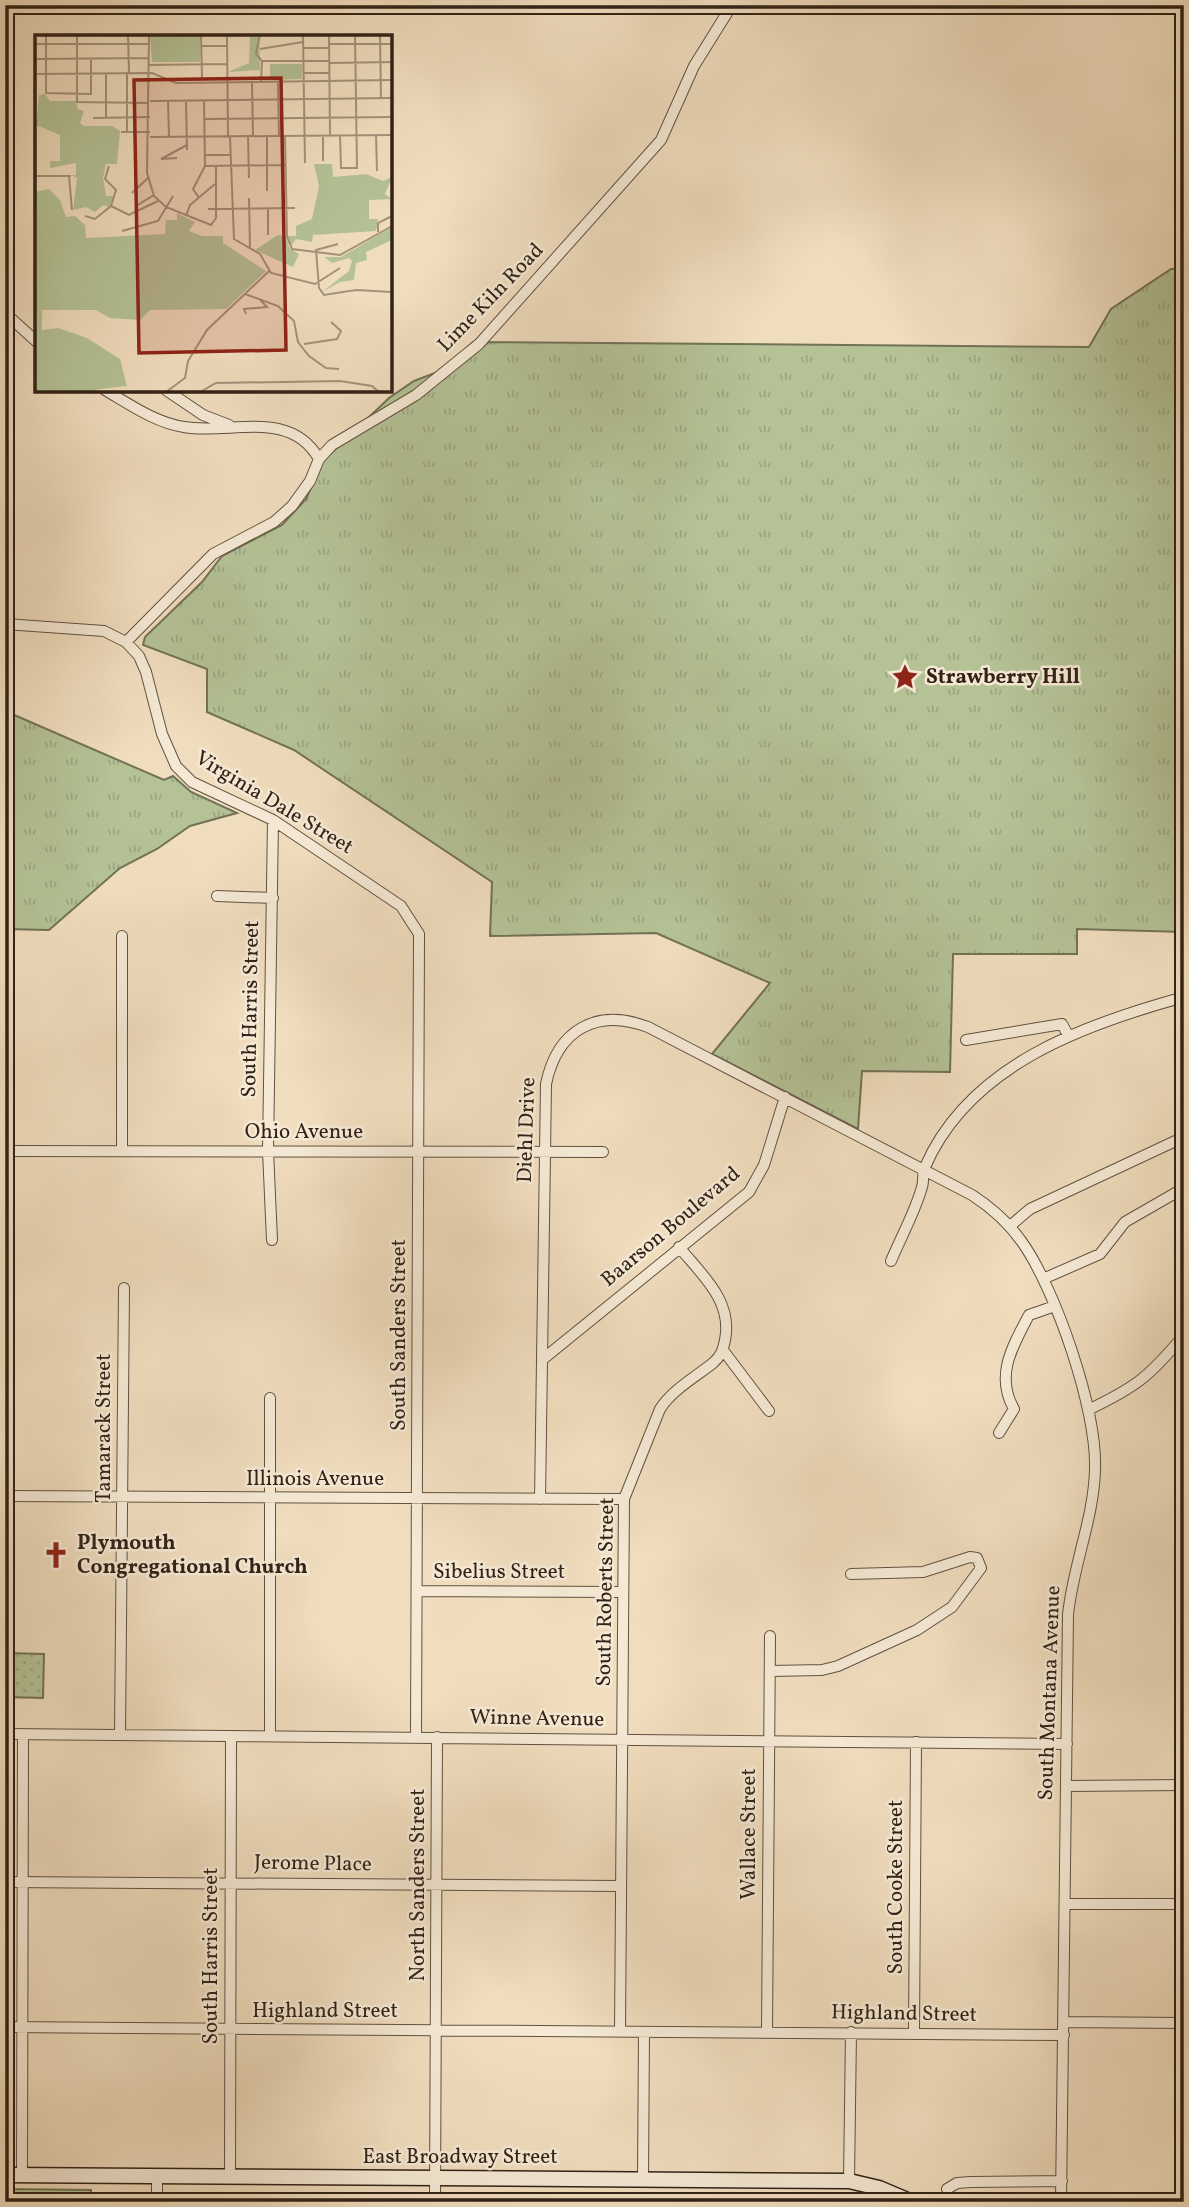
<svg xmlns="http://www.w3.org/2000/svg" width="1189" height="2207" font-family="Vollkorn,serif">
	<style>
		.grass { fill: url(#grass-tufts); stroke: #727256; stroke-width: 2 }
		.garden { fill: url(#garden-dots); stroke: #727256; stroke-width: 2 }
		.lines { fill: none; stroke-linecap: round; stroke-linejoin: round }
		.street-casing { stroke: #615141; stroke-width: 12 }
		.secondary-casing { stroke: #312217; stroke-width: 17 }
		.street { stroke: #f5e9d5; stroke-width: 10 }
		.secondary { stroke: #f5e9d5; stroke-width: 14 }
		.labels { text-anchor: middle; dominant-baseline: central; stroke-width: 5; stroke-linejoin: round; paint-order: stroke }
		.street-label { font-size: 21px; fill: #312217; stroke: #f5e9d5 }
		.poi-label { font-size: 21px; font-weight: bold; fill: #312217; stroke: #f5e9d5; text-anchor: start }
		.inset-road { fill: none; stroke: #a4927b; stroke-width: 2 }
		.view { fill: #8f2418; fill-opacity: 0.15; stroke: #8f2418; stroke-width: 3.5 }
		.inset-edge { fill: none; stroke: #312217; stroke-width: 3.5 }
	</style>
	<defs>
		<pattern id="grass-tufts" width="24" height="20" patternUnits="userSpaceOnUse" patternTransform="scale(1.75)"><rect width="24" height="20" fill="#b4c296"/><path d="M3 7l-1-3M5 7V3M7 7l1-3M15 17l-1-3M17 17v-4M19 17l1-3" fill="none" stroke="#9ba681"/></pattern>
		<pattern id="garden-dots" width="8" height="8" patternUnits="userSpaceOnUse" patternTransform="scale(1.75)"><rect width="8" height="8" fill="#b4c296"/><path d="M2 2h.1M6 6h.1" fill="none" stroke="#9ba681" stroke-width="1.8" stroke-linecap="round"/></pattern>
	</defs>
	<rect width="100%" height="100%" fill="#f0ddbe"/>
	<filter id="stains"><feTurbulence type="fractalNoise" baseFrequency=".00286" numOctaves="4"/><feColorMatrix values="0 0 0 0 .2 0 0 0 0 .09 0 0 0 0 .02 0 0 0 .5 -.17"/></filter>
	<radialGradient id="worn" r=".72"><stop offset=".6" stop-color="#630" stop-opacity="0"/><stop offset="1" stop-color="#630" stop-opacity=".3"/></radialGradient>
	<path class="grass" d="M1171,269H1184V932L1077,929V954H953L950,1072L862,1071L858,1129L712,1054L770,983L656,933L490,936L492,882L294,750L207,712V669L143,645L145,637L202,582L222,556L282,525L306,499L323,461L389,398L414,381L443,370L473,342L1089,347L1111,309Z
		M5,711L164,780L173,776L191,792L237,813L190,826L157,849L120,868L49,930L5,929Z
		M5,2189L91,2190V2202H5Z"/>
	<path class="garden" d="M5,1653L44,1654L43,1698L5,1697Z"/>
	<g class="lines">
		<defs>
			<path id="street" d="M5,313L37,342
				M105,390C129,404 156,423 184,427C230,435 290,408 319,459
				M166,390L203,415L229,425
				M5,624L104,631L126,642L139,656L146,672L162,734L176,766L192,782L273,820L401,906L419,934L416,1737
				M126,642L213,554L274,522L292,506L310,481L319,459L332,445L416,395L479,344L661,140L694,66L732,5
				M217,896L273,898
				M122,936V1151
				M966,1040L1062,1024L1068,1035
				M5,1151L603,1152
				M1010,1226L1030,1209L1184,1137
				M272,1240L268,1151L273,820
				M891,1261C901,1237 915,1212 922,1187C924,1181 922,1173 925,1167C969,1065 1085,1024 1184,997
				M1043,1279L1100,1254L1125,1222L1184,1188
				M723,1350L769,1411
				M543,1359L749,1192L764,1165L785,1097
				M1088,1410C1136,1387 1149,1377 1184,1335
				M999,1433L1014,1409C995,1376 1012,1347 1029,1315L1055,1306
				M5,1496L624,1499
				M540,1499L546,1084C557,1031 595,1007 648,1027L972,1195C992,1208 1008,1222 1022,1242C1056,1290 1097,1410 1095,1469C1094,1518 1073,1565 1068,1615L1061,2202
				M417,1591L623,1592
				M770,1671L822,1670L838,1666L917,1630L952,1607L981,1568L977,1558L970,1557L923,1572L851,1574
				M5,1734L1067,1744
				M120,1735L124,1288
				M270,1736V1398
				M1066,1786L1184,1785
				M5,1882L621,1886
				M1066,1904H1184
				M1064,2022L1184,2023
				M5,2027L1064,2035
				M620,2032L624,1499L660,1409C672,1390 694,1378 713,1363C721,1356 723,1350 725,1340C733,1301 702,1275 679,1247
				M767,2032L770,1636
				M914,2032L916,1742
				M22,2175L23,1735
				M230,2176L231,1737
				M643,2179L644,2032
				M849,2181L851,2032
				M947,2189L957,2183L971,2182L1062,2181
				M157,2202V2176
				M435,2202L437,1737"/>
			<path id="secondary" d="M5,2175L849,2181L879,2188L912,2202"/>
		</defs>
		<use href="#street" class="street-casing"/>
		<use href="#secondary" class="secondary-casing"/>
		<use href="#street" class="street"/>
		<use href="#secondary" class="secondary"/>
	</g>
	<defs>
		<symbol id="sight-bare" viewBox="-9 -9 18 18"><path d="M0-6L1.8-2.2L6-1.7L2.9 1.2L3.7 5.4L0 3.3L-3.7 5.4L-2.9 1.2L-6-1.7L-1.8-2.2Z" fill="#8f2418" stroke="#f5e9d5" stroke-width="2.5" paint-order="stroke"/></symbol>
		<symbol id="church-bare" viewBox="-9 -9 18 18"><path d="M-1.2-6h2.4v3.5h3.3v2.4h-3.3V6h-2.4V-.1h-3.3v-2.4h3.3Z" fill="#8f2418" stroke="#f5e9d5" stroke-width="2.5" paint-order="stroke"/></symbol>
	</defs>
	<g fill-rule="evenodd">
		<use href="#sight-bare" x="886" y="658" width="38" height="38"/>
		<use href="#church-bare" x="37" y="1536" width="38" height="38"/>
	</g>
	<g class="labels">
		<g class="street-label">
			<text transform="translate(491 298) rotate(-46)">Lime Kiln Road</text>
			<text transform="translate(274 803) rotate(31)">Virginia Dale Street</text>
			<text transform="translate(251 1009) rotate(-89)">South Harris Street</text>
			<text transform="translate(527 1130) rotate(-88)">Diehl Drive</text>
			<text x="304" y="1132">Ohio Avenue</text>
			<text transform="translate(671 1227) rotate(-40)">Baarson Boulevard</text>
			<text transform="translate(399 1335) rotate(-90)">South Sanders Street</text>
			<text transform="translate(104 1428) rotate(-90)">Tamarack Street</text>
			<text x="315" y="1479">Illinois Avenue</text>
			<text x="499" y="1572">Sibelius Street</text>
			<text transform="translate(606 1592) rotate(-89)">South Roberts Street</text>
			<text transform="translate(1050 1693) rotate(-88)">South Montana Avenue</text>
			<text transform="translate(537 1719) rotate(1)">Winne Avenue</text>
			<text transform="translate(749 1834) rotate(-90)">Wallace Street</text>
			<text transform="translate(313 1864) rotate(1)">Jerome Place</text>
			<text transform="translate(418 1885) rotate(-90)">North Sanders Street</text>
			<text transform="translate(896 1887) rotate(-90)">South Cooke Street</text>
			<text transform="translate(211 1956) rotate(-90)">South Harris Street</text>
			<text x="325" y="2011">Highland Street</text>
			<text transform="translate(904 2014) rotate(1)">Highland Street</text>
			<text x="460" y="2157">East Broadway Street</text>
		</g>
		<g class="poi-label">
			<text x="926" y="677">Strawberry Hill</text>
			<text x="77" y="1543">Plymouth<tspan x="77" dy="24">Congregational Church</tspan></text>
		</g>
	</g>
	<g transform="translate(35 35)">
		<rect width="357" height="357" fill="#f0ddbe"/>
		<path d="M115,0H165V27H117ZM215,0H224L225,35L193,37L214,28ZM235,29H267V44L235,45ZM10,59L15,66H41L43,74L49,76L45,88L49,91H77L85,96L82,129H71L68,143L71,161H79L74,172L68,170L60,177L51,172L38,175L42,143L36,140H41V128L15,133V126H25V100L1,90L4,60ZM279,129H297L298,142L331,139L348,146L357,142L350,159L357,164L334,165V184H343L341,196L278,200L277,207L261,204L256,211L252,201H261V191L277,184L284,151ZM14,154L25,165L31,182L40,181L50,190L51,203L130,199L131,185H142V178L160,187L154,196L167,201H188V208L231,236L191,274L115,275L105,285L75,283L61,275H7V322L62,350V357H0V157ZM357,192V205L331,217L332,225L321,228L319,245L305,247L287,257L314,236L317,226L314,223L297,228L289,222H306ZM243,200L250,201L255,214L264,219L258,232L220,215Z" fill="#b4c296"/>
		<path d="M0,180L37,201L30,216L7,199L0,201ZM23,293L52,303L85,324L92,351L48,356L33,348L0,343V296Z" fill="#b4c296"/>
		<path class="inset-road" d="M11,0V58L56,59V23M42,0V67L114,68M93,0L94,38M114,0L112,138L119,161L131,172L176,190L181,183V131M166,0L167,43M192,0L193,102M225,0L221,19L227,26L226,47M268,0L270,128M294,0L295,100M345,0L346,64M0,9H114M294,9H357M166,11H192M268,13H294M225,14L268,7M0,24L114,23M227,26H294M294,28L357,27M114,30L192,29M71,38V83M92,38V97M269,38H294M0,39L117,38L141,48L357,45M217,47L218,101M243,47L244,101M115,66L357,63M133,66L134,102M151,66L152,115M58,83L115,82M170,84L357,82M86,97H115M305,100L306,133H322L320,0M341,100L342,136M213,101L214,143M232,101V156M250,101L252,202L257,214L305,220L357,191M288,101V126M115,102L357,100M195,102L199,204L225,219L236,238L280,249L305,233M170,120H196M142,123L126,124L152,110M170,131L250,130M0,141H36M34,141L37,175M97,158L113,143M164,163L158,154L170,131L169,66M214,163L215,214M76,171L94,180L123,166M101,171L119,160M233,173V200M173,174L260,173M50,181L60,184L76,171L81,155L70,144L74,131M151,181L155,170L180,149M87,196L123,186L138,161M343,197V188L357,181M303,209L281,215L284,253L289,260L321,255L357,257M210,259L243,271L259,286L263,307L274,321L291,333L304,334M211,279L209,274L232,272L225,265M269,309L302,304L306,296L296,287M131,357L150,343L153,326L172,295L234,236M165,357L181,348L305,346L337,351L344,357"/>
		<path class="view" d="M246,43L251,315L104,318L99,45Z"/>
		<rect width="357" height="357" class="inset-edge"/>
	</g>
	<rect width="1189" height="2207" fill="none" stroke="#f0ddbe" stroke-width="28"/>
	<rect x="7" y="7" width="1175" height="2193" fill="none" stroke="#312217" stroke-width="3.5"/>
	<rect x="14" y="14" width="1161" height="2179" fill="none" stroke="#312217" stroke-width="2"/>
	<rect width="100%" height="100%" filter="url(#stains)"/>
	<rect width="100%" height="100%" fill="url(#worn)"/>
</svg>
